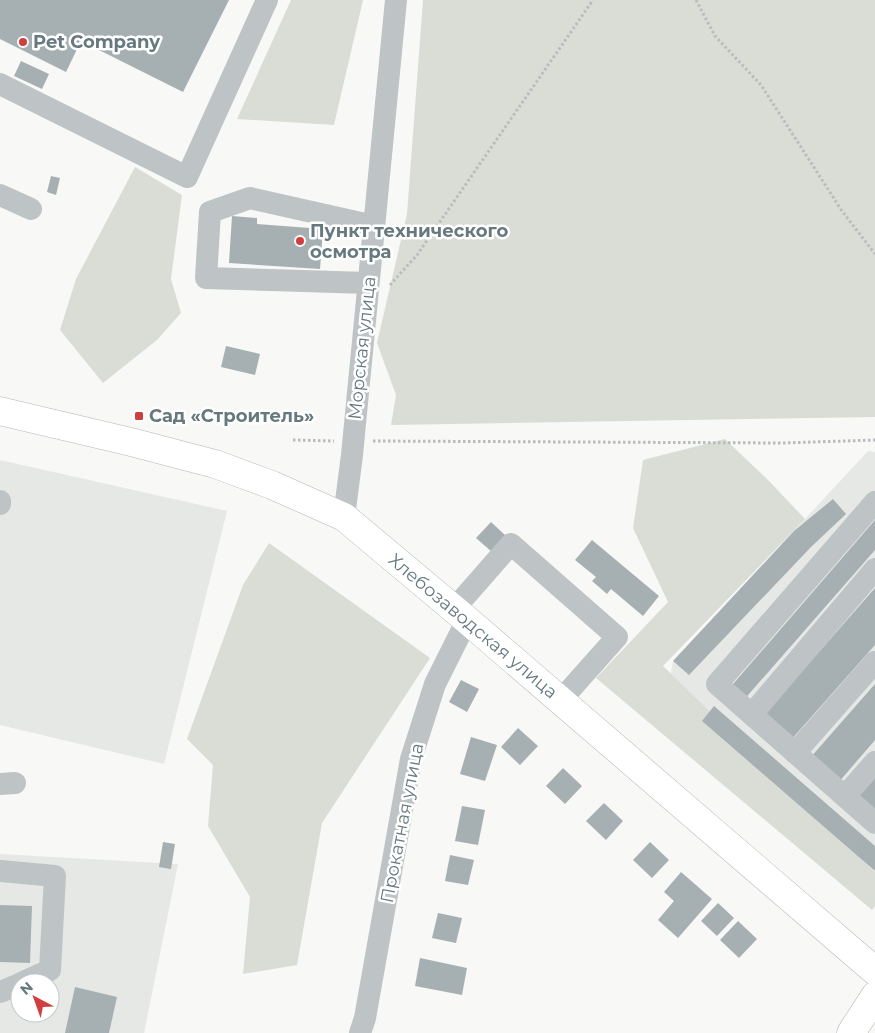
<svg xmlns="http://www.w3.org/2000/svg" width="875" height="1033" font-family="Montserrat,sans-serif">
	<style>
		.built { fill: #e6e8e6; fill-rule: evenodd }
		.green { fill: #daddd6 }
		.building { fill: #a6b0b2 }
		.lines { fill: none; stroke-linecap: round; stroke-linejoin: round }
		.major-casing { stroke: #b2b8ba; stroke-width: 29 }
		.path { stroke: #b8bcbe; stroke-width: 3; stroke-dasharray: 2.5 2.5; stroke-linecap: butt }
		.minor { stroke: #bec3c5; stroke-width: 22 }
		.major { stroke: #fff; stroke-width: 28 }
		.poi-dot { fill: #d03e3f; stroke: #fff; stroke-width: 2 }
		.labels { text-anchor: middle; dominant-baseline: central; stroke-width: 5; stroke-linejoin: round; paint-order: stroke }
		.poi-label { font-size: 18px; font-weight: bold; fill: #66797e; stroke: #fff; text-anchor: start }
		.street-label { font-size: 18px; fill: #66797e; stroke: #fff }
	</style>
	<rect width="100%" height="100%" fill="#f8f8f6"/>
	<path class="built" d="M868,451L875,452V871L668,690L673,661Z
		M0,460L227,511L164,764L0,725Z
		M0,854L178,864L144,1033H0ZM20,983H50V1013H20Z"/>
	<path class="green" d="M291,0H363L334,125L237,119Z
		M423,0H875V417L391,425L396,395L377,343L407,214Z
		M135,167L182,195L171,279L181,313L157,340L103,383L60,330L76,279Z
		M725,439L770,482L805,519L663,666L875,872V906L872,910L596,678L668,602L633,528L643,460Z
		M269,543L430,658L322,823L297,965L243,974L250,897L208,826L213,765L187,739L243,585Z"/>
	<path class="building" d="M0,0H229L183,92L81,41L66,72L0,39Z
		M21,61L49,74L42,89L14,76Z
		M51,176L60,178L56,195L47,192Z
		M232,216L257,218V224L323,229L320,269L229,263Z
		M226,346L260,354L255,375L221,367Z
		M833,499L846,514L811,547L689,675L673,661L794,531Z
		M875,520V550L742,702L728,690Z
		M491,522L506,536L492,552L476,538Z
		M592,540L659,596L643,616L611,589L607,594L592,581L596,577L575,560Z
		M875,588V645L790,741L762,717Z
		M461,680L479,689L467,712L449,702Z
		M875,684V740L838,783L810,758Z
		M714,706L875,846V871L702,721Z
		M518,728L538,746L520,765L501,747Z
		M471,737L497,745L485,781L460,774Z
		M563,768L582,786L565,804L546,786Z
		M875,778V813L857,798Z
		M604,803L623,821L606,840L586,821Z
		M462,806L485,810L478,845L455,841Z
		M163,842L175,844L171,869L159,867Z
		M650,842L669,860L652,878L633,860Z
		M450,855L474,860L468,885L445,881Z
		M681,872L712,899L678,938L658,920L674,901L664,892Z
		M718,903L734,918L717,936L701,921Z
		M0,905L32,906L30,963L0,962Z
		M438,913L462,918L456,943L432,938Z
		M738,921L757,939L739,958L720,940Z
		M420,958L467,968L462,995L415,986Z
		M75,987L117,997L109,1033H65Z"/>
	<g class="lines">
		<defs>
			<path id="major" d="M0,411L131,442L215,464L272,485L344,517L467,620L875,971
				M851,1033L875,996"/>
		</defs>
		<use href="#major" class="major-casing"/>
		<path class="path" d="M696,0L715,36L761,85L842,211L875,254
			M390,285L417,255L593,0
			M293,440L334,441
			M373,441L783,443L875,440"/>
		<path class="minor" d="M0,84L187,177L267,0
			M0,195L31,209
			M368,283L206,278L210,212L250,198L374,226
			M0,501V504
			M875,502L717,684L875,823
			M344,517L352,455L396,0
			M454,609L511,544L617,637L560,701
			M752,714L875,569
			M795,753L875,662
			M0,784L15,783
			M845,796L875,762
			M0,871L55,876L50,970L21,983
			M0,992L20,984
			M360,1033L365,1018L411,759L435,684L467,620"/>
		<use href="#major" class="major"/>
	</g>
	<g class="poi-dot">
		<circle cx="23" cy="42" r="5"/>
		<circle cx="300" cy="241" r="5"/>
		<rect x="134" y="411" width="10" height="10" rx="2.5"/>
	</g>
	<g class="labels">
		<g class="poi-label">
			<text x="33" y="42">Pet Company</text>
			<text x="310" y="231">Пункт технического<tspan x="310" dy="21">осмотра</tspan></text>
			<text x="149" y="416">Сад «Строитель»</text>
		</g>
		<g class="street-label">
			<text transform="translate(362 348) rotate(-84)">Морская улица</text>
			<text transform="translate(473 626) rotate(40)">Хлебозаводская улица</text>
			<text transform="translate(402 823) rotate(-79)">Прокатная улица</text>
		</g>
	</g>
	<g transform="translate(35 998) rotate(319)"><circle r="24" fill="#ffffff" stroke="#c2c9cb"/>
	<path d="M0-4L9 19L0 12L-9 19Z" fill="#d03e3f"/>
	<text y="-8" font-size="14" font-weight="bold" text-anchor="middle" fill="#66797e">N</text>
	</g>
</svg>
